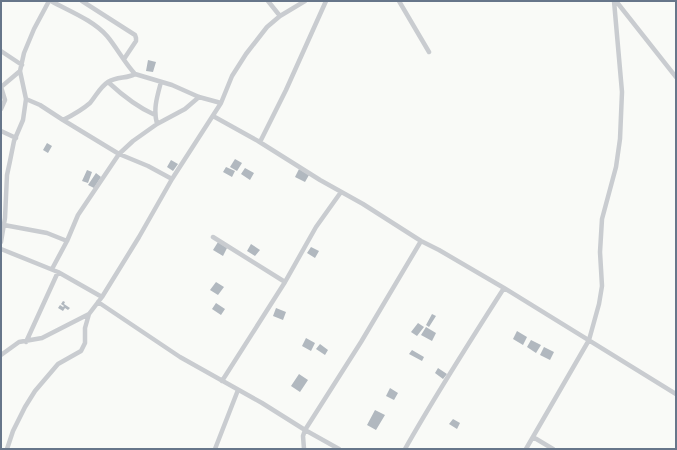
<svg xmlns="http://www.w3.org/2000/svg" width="677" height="450" font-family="'Open Sans',sans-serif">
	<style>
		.building { fill: #b1b8bf }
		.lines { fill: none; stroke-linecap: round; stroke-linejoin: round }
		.street { stroke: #c9ccd0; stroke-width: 4.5 }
	</style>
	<rect width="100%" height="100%" fill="#f9faf7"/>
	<path class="building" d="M148,60L156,62L153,72L146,71Z
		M47,143L52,146L48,153L43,150Z
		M235,159L242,163L237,171L230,167Z
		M171,160L178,164L173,171L167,167Z
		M226,167L235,171L232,177L223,172Z
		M245,168L254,173L250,180L241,174Z
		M299,169L309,175L305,182L295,177Z
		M87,170L92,172L88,183L82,181Z
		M96,173L101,177L94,188L88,185Z
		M218,242L227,248L223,256L213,250Z
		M251,244L260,250L255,256L247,251Z
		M311,247L319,251L315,258L307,253Z
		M216,282L224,287L218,295L210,290Z
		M63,301L65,302L64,304L70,308L68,310L65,308L63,311L58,308L60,305L63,307L64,306L61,304Z
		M216,303L225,309L221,315L212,309Z
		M276,308L286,312L283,320L273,316Z
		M432,314L436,316L429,327L426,325Z
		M418,323L424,327L417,336L411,332Z
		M426,327L436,333L432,341L421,335Z
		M517,331L527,337L523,345L513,339Z
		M306,338L315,343L311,351L302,346Z
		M531,340L541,345L536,353L527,347Z
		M320,344L328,350L325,355L316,349Z
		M544,347L554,352L550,360L540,355Z
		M412,350L424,357L422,361L409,354Z
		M438,368L447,374L443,379L435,373Z
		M299,374L308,380L300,392L291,386Z
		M390,388L398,393L394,400L386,396Z
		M375,410L385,415L376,430L367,425Z
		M453,419L460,423L457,429L449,424Z"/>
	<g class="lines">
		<path class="street" d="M51,1C69,11 93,20 107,36C117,48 124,62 135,74
			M82,1L135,35L136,38V41L124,59
			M268,1L280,16
			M399,1L429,52
			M616,1L676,77
			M1,51L22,65
			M108,82C122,95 137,107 155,115
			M1,87L20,71
			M1,87L5,100L1,109
			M26,99L40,105L63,120C73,115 82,110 90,103C96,96 100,87 108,82C117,76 127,79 135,74L172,85L199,97L221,103
			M213,116L258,141L320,180L363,204L421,241L439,250L504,288L676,394
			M63,120L119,154L133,141L157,124L185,109L199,97
			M157,124C153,109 157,97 161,82
			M1,131L16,138
			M260,142L286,90L326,1
			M4,225L47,233L67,241
			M213,237L285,282
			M1,242L5,218L7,175L10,161L14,141L23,120L26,99L20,71L24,53L34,29L49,1
			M1,249L58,272L102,297
			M52,269L67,241L78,215L119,154L148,166L172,179
			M98,302L180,357L262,403L305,430L339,449
			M26,342L58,272
			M1,355L19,342L42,338L89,314
			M222,381L285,282L316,227L341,192
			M533,437L553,449
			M7,449L13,431L25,407L35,391L58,364L81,351L85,343V328L89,314L102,297L139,237L172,179L221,103L232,76L246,54L267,27L280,16L305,1
			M215,449L238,390
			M304,449L303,436L305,430L361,342L421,241
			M405,449C436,394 470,341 504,288
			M526,449L589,340L599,304L602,286L600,252L602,219L616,167L620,139L622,92L614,1"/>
	</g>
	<rect width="677" height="450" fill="none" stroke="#67768a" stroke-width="4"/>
</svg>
